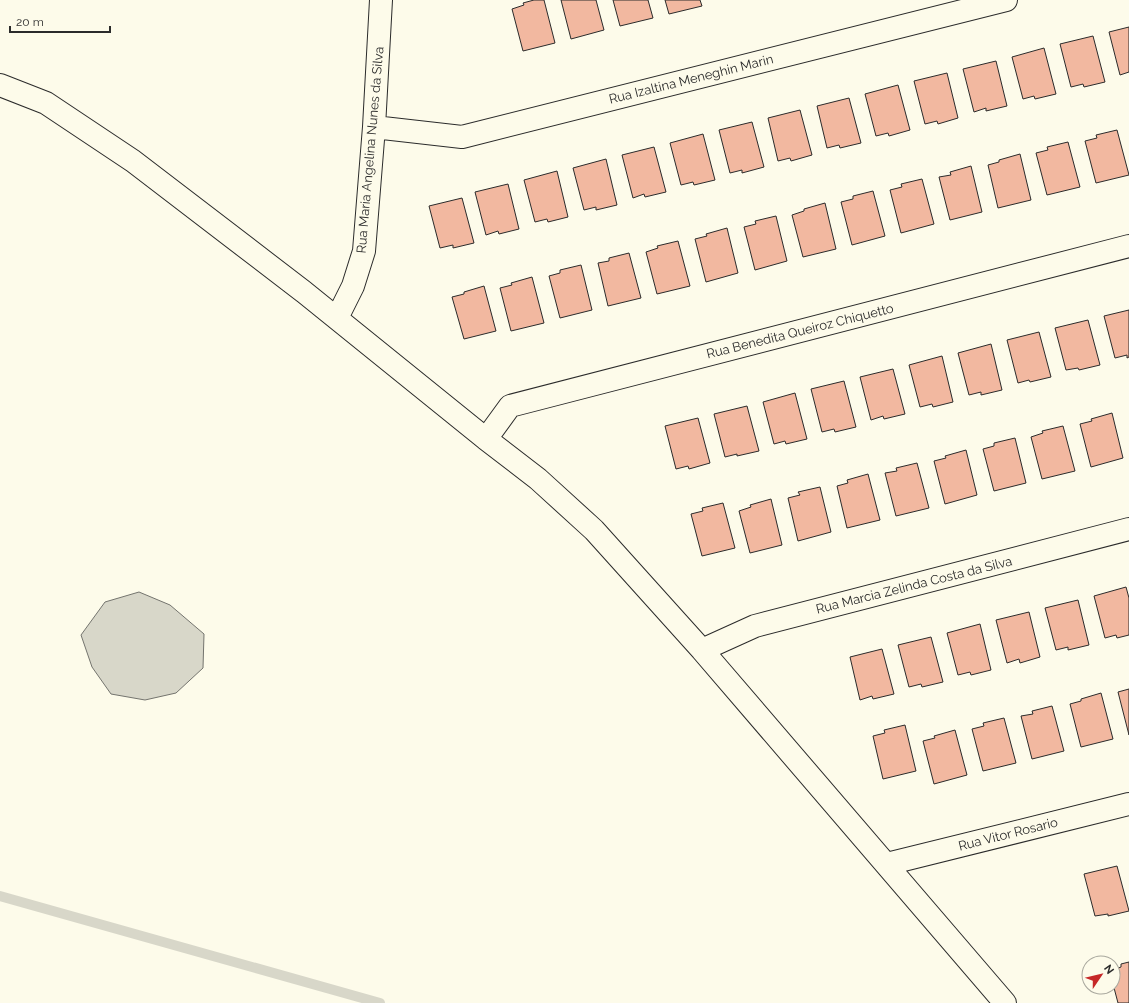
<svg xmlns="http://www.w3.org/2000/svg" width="1129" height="1003" font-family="Raleway,sans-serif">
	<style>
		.water { fill: #d8d7c9; stroke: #74746e }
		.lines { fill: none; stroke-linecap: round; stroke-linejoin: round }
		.stream { stroke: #d8d7c9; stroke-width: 10 }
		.building { fill: #f2b8a0; stroke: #2b2b2b }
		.minor-casing { stroke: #2b2b2b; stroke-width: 24 }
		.minor { stroke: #fdfbea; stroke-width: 22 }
		.labels { text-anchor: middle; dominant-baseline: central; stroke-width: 3; stroke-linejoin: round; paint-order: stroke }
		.street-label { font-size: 13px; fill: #2b2b2b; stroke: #fdfbea }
	</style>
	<rect width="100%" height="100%" fill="#fdfbea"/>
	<path class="water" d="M139,592L170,605L204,634L203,668L176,693L145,700L111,694L92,667L81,635L105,602Z"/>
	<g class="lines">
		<path class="stream" d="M0,896L380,1003"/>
	</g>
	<path class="building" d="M534,0H544L555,43L523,51L512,9L524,5L523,3Z
		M561,0H596L604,30L571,39Z
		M613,0H648L653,18L620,26Z
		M665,0H700L702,6L669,14Z
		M1129,27V72L1120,75L1109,32Z
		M1093,36L1105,82L1084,87L1083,84L1071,87L1060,44Z
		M1044,48L1056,94L1035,99L1034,96L1023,99L1012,57Z
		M996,61L1007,106L986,111V108L974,112L963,69Z
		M947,73L958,118L938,124L937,121L925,124L914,81Z
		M898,85L910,130L889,136L888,133L876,136L865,94Z
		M849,98L861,143L840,148L839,145L827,148L817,106Z
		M800,110L812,155L791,161L790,158L778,161L768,118Z
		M752,122L764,167L742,173V170L730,173L719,130Z
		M1117,130L1129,175L1096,183L1085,141L1097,138L1096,135Z
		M703,134L715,180L694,185L693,182L681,185L670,143Z
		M1068,142L1080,187L1047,195L1036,153L1048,150L1047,147Z
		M654,147L666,192L645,197L644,194L633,198L622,155Z
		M1020,154L1031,200L998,208L988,165L999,162V160Z
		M606,159L617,205L596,210V207L584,210L573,168Z
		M971,166L982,212L950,220L939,177L951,175L950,172Z
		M557,171L568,217L548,222L547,219L535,222L524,180Z
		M922,179L934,224L901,233L890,190L902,187L901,184Z
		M508,184L519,229L499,234L498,231L486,235L475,192Z
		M873,191L885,236L852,245L841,202L853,199V196Z
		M462,198L474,243L453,248V245L440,248L429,206Z
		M825,203L836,249L803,257L792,215L804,211V209Z
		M776,216L787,261L755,270L744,227L756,224L755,221Z
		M727,228L738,273L706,282L695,239L707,236L706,234Z
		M678,241L690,286L657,294L646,252L658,248L657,246Z
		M629,253L641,298L608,306L598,263L609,261V258Z
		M581,265L592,310L560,318L549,276L560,273V270Z
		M532,277L544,323L511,331L500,288L512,285L511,283Z
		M484,286L496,331L464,339L452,297L464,294V292Z
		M1129,310V357L1127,358V355L1115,358L1104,316Z
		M1088,320L1100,365L1079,370L1078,368L1066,370L1055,328Z
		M1039,332L1051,377L1030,382L1029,380L1018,383L1007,340Z
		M991,344L1002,390L981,395V392L969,395L958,353Z
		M942,356L953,402L933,407L932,404L920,407L909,365Z
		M893,369L905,414L884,419L883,416L871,420L860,377Z
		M844,381L856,427L835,432L834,429L822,432L811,389Z
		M795,393L807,439L786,444L785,441L774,444L763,402Z
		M747,406L759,451L737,456V454L725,457L714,414Z
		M1112,413L1123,458L1091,467L1080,424L1092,421L1091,419Z
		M698,418L710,463L689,469L688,466L676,469L665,426Z
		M1063,426L1075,471L1042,479L1031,437L1043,433L1042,431Z
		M1015,438L1026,483L994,491L983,449L994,446V443Z
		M966,450L977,495L945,504L934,461L946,458L945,456Z
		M917,463L929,508L896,516L885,473L897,471L896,468Z
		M868,474L880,520L847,528L837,486L848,483L847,480Z
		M820,487L831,532L798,541L788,498L800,495L798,492Z
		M771,499L782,545L750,553L739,511L751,507L750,505Z
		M723,503L735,548L702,556L691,514L703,511L702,508Z
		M1126,587L1129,598V635L1117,638L1116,635L1105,638L1094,596Z
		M1078,600L1089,645L1068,650V647L1056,650L1045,608Z
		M1029,612L1040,657L1020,663L1019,659L1007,663L996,620Z
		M980,624L991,670L971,675L970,672L958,675L947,633Z
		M931,637L943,682L922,687L921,684L909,687L898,645Z
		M882,649L894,694L873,699L872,696L860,700L850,657Z
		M1129,689V735L1118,692Z
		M1101,693L1113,739L1081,747L1070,704L1081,701V699Z
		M1052,706L1064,751L1032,759L1021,716L1033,714L1032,711Z
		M1004,718L1016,763L983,771L972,729L984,726L983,723Z
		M905,725L916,771L883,779L873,736L885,733L884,730Z
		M955,730L967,775L934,784L923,741L935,738L934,736Z
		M1117,866L1129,911L1108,916V914L1095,916L1084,874Z
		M1129,962V1003H1118L1113,984V970L1121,967V964Z"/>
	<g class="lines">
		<defs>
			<path id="minor" d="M0,85L46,103L133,161L304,292L486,439L538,479L594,530L702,650L1005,1003
				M374,127L462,137L1006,0
				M337,318L353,286L364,251L374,127L381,0
				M486,439L510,406L1129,246
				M702,650L755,626L1129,529
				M887,864L1129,804"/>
		</defs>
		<use href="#minor" class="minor-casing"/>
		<use href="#minor" class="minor"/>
	</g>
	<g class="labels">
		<g class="street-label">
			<text transform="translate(691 79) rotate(-14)">Rua Izaltina Meneghin Marin</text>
			<text transform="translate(370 150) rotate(-85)">Rua Maria Angelina Nunes da Silva</text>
			<text transform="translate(800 331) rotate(-14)">Rua Benedita Queiroz Chiquetto</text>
			<text transform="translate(914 585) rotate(-14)">Rua Marcia Zelinda Costa da Silva</text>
			<text transform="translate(1008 834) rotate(-14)">Rua Vitor Rosario</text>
		</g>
	</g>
	<g transform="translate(1101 975) rotate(55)"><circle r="19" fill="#fdfbea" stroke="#a9a89e"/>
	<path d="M0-3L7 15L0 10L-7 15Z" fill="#c62828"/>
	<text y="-6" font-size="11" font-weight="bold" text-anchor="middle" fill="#2b2b2b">N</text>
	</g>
	<path d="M10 26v6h100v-6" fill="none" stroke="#2b2b2b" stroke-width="2"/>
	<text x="16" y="26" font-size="12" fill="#2b2b2b" stroke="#fdfbea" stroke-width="3" paint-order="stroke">20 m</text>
</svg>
